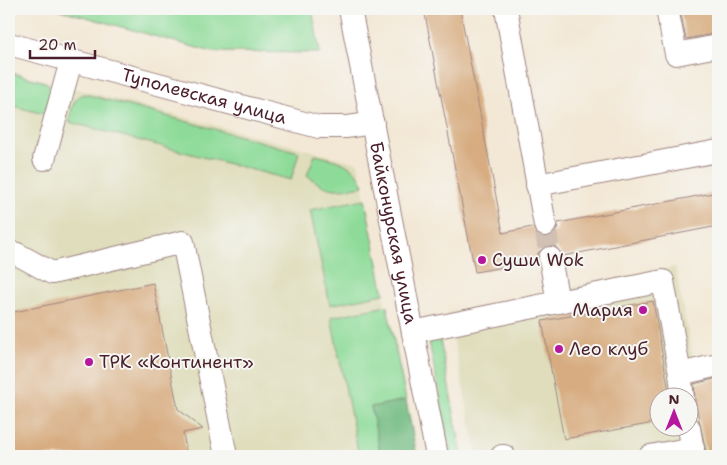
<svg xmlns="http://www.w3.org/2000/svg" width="727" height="465" font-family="'Shantell Sans',sans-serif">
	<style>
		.built { fill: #dfddbb; fill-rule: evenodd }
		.green { fill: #8edb99; stroke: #6c7d62 }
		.forest { fill: #72bb81; stroke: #5e6d56 }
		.building { fill: #d7ac80 }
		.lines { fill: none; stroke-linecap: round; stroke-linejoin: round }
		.minor-tunnel { stroke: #d1c0b4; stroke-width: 22; stroke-dasharray: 22 11; stroke-linecap: butt }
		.minor-casing { stroke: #9e8480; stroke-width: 24 }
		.minor { stroke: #fff; stroke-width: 22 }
		.poi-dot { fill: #b5179e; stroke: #f6f6f2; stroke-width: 2 }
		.labels { text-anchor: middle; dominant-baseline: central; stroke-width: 4; stroke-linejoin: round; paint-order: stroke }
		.street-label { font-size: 18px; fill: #4a1f2b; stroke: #f6f6f2 }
		.poi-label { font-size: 18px; fill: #4a1f2b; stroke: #f6f6f2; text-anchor: start }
	</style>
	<rect width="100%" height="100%" fill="#f6f6f2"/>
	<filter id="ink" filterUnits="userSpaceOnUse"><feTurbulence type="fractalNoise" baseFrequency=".02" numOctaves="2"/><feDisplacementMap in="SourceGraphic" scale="10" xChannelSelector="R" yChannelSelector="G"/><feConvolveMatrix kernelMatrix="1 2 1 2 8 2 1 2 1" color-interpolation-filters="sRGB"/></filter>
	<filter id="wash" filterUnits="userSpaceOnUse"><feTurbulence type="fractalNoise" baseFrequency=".0096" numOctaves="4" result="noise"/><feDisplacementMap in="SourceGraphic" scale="20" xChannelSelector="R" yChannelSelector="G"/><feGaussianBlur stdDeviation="1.12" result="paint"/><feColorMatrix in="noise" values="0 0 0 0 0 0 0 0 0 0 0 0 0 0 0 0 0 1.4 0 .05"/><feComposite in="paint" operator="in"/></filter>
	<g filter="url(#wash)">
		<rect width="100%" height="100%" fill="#f3e8d6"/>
		<path class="built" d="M9,71L358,163L415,456H9Z
			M675,267L693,359L718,355V456H477L448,313ZM660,398H690V428H660Z"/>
		<path class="green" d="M57,9H312L320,53L212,52Z
			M9,72L45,82L50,86L51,92L44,114L9,105Z
			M85,94L299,152L291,180L69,122C72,110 72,97 85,94Z
			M315,155C336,160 356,163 364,186C338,190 329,193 307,175Z
			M365,199L384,294L330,305L310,210Z
			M387,306L406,400L371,407L381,456H359L331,317Z
			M439,334L462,455L451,456L428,336Z"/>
		<path class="forest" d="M406,400L417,456H381L371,407Z"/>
		<g id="blocks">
			<path class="building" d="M424,9H460L503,233L532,227L540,237L548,238L557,230L558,223L718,192V226L563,256L555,246L547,245L538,253L537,261L475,272Z
				M680,9H718V33L686,39Z
				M153,283L178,409L203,429L183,433L187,456H9V313Z
				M653,301L670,398H660V422L564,439L542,321Z
				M718,378V456H707L695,401L694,384Z"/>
		</g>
	</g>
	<g filter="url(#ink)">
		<use href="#blocks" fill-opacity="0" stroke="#9e8480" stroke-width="1"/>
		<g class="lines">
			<path class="minor-tunnel" d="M545,225L550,258"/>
			<defs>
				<g id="minor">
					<path id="s1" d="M350,9L437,456"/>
					<path d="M506,9L545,225"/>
					<path d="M667,9L676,54L718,46"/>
					<path id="s2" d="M9,44L319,127H347L373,123"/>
					<path d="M44,159L71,61"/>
					<path d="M537,185L718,151"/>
					<path d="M9,252L17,254L52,273L183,242L226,456"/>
					<path d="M558,302L663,281L680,374L683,398"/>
					<path d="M413,332L558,302L550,258"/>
					<path d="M680,374L718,365"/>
					<path d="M689,428L694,456"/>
					<path d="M502,456H504"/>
					<path d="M650,456L693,448"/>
				</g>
			</defs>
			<use href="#minor" class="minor-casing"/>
			<use href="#minor" class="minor"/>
		</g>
	</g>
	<g class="poi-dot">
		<circle cx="482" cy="260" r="5"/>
		<circle cx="643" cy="310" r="5"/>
		<circle cx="559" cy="349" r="5"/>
		<circle cx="89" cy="362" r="5"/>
	</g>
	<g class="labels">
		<g class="street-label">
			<text stroke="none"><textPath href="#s2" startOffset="202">Туполевская улица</textPath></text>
			<text stroke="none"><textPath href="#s1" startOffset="228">Байконурская улица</textPath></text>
		</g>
		<g class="poi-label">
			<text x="492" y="260">Суши Wok</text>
			<text x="633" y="310" text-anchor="end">Мария</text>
			<text x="569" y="349">Лео клуб</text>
			<text x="99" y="362">ТРК «Континент»</text>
		</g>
	</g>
	<rect width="727" height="465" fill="none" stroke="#f6f6f2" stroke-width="30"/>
	<g transform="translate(674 412)"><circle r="24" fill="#f6f6f2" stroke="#b1a0a2"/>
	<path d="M0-4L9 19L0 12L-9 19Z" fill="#b5179e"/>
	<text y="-8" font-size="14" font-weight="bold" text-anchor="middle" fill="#4a1f2b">N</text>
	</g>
	<path d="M30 50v8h65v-8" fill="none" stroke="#4a1f2b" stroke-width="2.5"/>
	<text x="38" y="50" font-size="15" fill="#4a1f2b" stroke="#f6f6f2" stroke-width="4" paint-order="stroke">20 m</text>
</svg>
